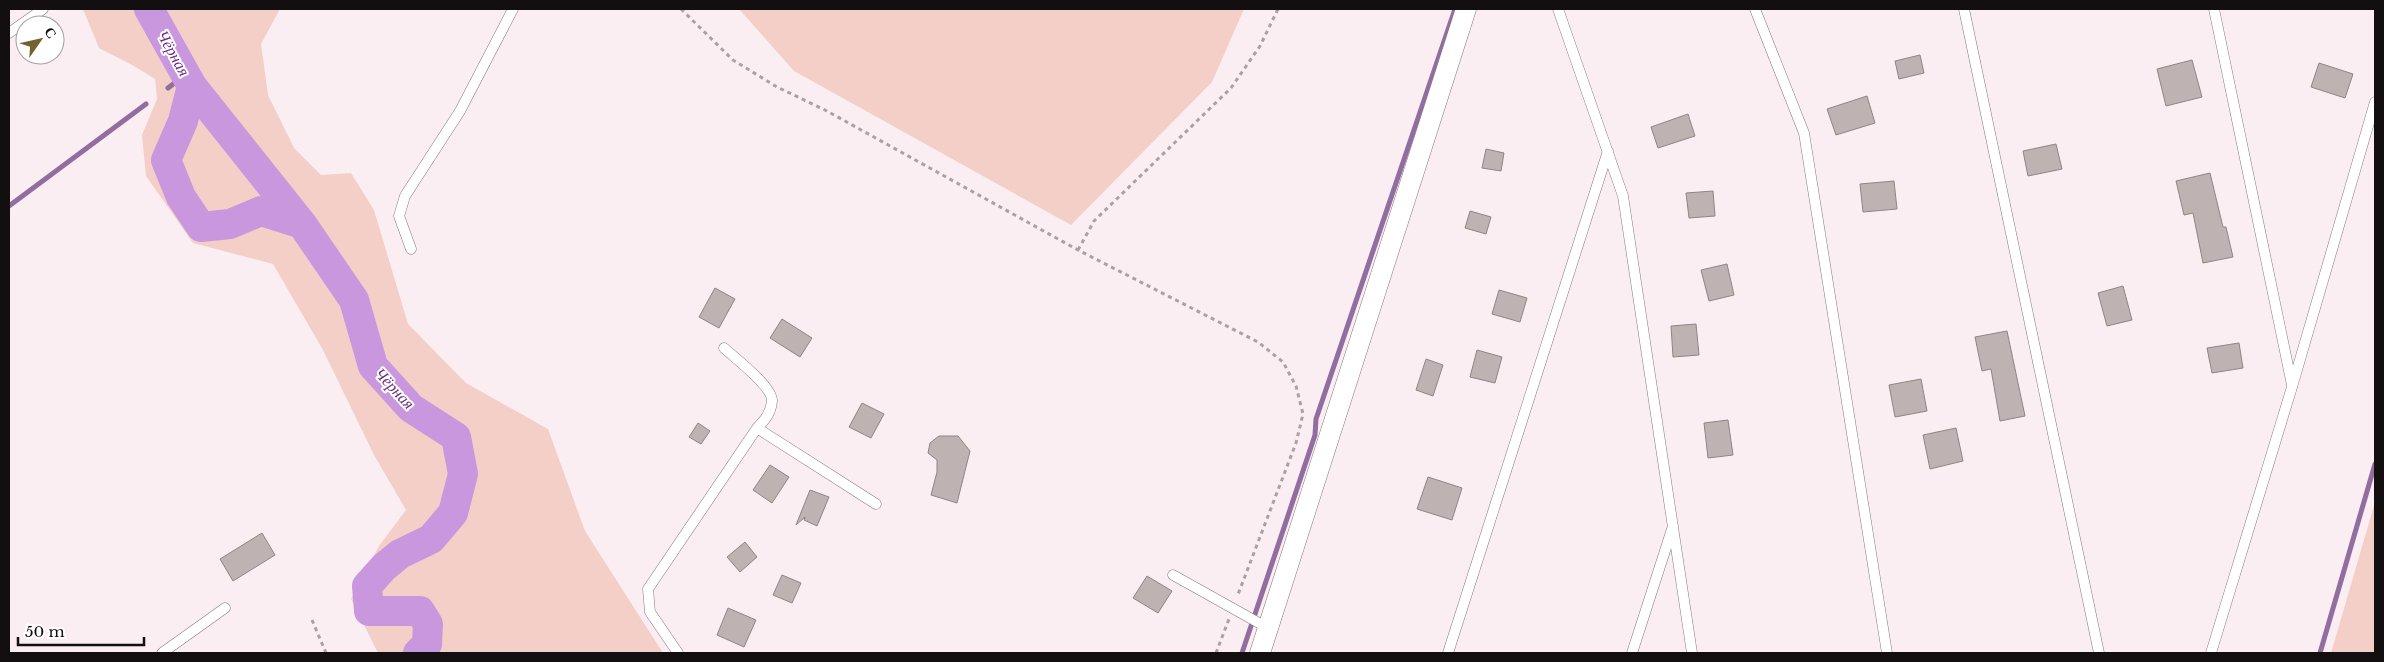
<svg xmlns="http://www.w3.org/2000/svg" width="2384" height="662" font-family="'Libre Baskerville',serif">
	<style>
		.green { fill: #f3cfc7 }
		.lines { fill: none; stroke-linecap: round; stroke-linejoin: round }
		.stream { stroke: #926ea0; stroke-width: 5 }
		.river { stroke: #c997dd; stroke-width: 30 }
		.building { fill: #bfb2b3; stroke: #908484 }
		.lane-casing { stroke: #84797d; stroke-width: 11 }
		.street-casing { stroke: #84797d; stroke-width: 21 }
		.path { stroke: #aba1a4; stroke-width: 3; stroke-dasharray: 4 4; stroke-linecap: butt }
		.lane { stroke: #fff; stroke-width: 10 }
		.street { stroke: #fff; stroke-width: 20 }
		.labels { text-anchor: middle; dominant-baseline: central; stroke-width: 4; stroke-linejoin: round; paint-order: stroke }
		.water-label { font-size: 16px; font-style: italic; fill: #692d80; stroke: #fff }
	</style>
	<rect width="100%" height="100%" fill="#fbeef2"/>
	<path class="green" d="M83,9H280L261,44L268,95L294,148L321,175L351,173L374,210L408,324L466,383L548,429L585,531L663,653H378L351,599L379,546L406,510L374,455L323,350L273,264L193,243L146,176L142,135L157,99L155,79L134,66L99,48Z
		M739,9H1244L1212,82L1071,225L794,71Z
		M2375,502V653H2331Z"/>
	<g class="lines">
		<path class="stream" d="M168,88L186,74
			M9,206L146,104
			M1242,653L1315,435L1316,419L1455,9
			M2320,653L2375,464"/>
		<path class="river" d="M149,9L192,86L302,224L354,300L373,366L411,408L456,437L463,474L453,513L431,539L400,554L384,567L367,586L369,611H420L428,624L427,644L418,653
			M192,86L183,121L166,160L181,197L201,227L230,224L261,211L302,224"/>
	</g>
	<path class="building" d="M1920,55L1924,73L1899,79L1895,61Z
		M2192,60L2202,97L2166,106L2157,69Z
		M2319,63L2353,74L2345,98L2311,87Z
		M1867,96L1875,123L1836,135L1827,109Z
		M1688,114L1695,136L1658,148L1651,127Z
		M2056,144L2062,169L2028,176L2023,151Z
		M1486,149L1504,153L1501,171L1482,168Z
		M2210,173L2223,227H2226L2233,257L2203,263L2193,213L2184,215L2176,181Z
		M1894,181L1897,209L1863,212L1860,184Z
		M1713,191L1715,216L1689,218L1686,193Z
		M1470,211L1491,217L1486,234L1465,228Z
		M1727,264L1734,295L1709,301L1701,270Z
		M2123,286L2132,320L2107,326L2098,293Z
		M715,288L735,299L719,328L699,317Z
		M1499,290L1527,298L1520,322L1492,314Z
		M782,319L812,338L800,357L770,338Z
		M1696,324L1699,355L1673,357L1671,326Z
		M2007,331L2025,416L2000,421L1991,369L1982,371L1975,337Z
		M2239,343L2243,368L2212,373L2207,348Z
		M1477,350L1502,357L1495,383L1470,377Z
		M1426,359L1443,365L1433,396L1416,390Z
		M1921,379L1927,411L1895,417L1889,385Z
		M862,403L884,414L871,438L849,427Z
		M1728,420L1733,455L1708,458L1704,423Z
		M698,423L710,431L701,444L689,437Z
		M1956,428L1963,461L1930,469L1923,435Z
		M939,436H958L970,451L957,503L931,495L937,472V460L928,453L930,443Z
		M770,465L789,477L772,503L753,490Z
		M1428,477L1462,488L1452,520L1417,509Z
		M810,490L829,497L817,526L804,520L805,517L796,525Z
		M262,533L275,555L233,581L220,559Z
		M745,542L757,557L740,572L727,557Z
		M782,575L801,583L792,603L773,595Z
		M1147,576L1172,591L1158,613L1133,598Z
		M728,608L756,620L744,647L717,635Z"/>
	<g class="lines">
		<defs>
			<path id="lane" d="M1558,9L1623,196L1692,653
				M1755,9L1804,133L1887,653
				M1964,9L2099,653
				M2214,9L2292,385
				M9,33L43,9
				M411,249L399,216L405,196L460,111L513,9
				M757,428L876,504
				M1173,575L1268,628
				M162,653L225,608
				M678,653L650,612L648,589L757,428C765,420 771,413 772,401C773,387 735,358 724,348
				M1448,653L1608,151
				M1632,653L1673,526
				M2211,653L2292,387L2375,102"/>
			<path id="street" d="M1260,653L1466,9"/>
		</defs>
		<use href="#lane" class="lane-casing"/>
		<use href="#street" class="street-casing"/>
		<path class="path" d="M681,9L733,60L777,87L825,110L1078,250L1258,342L1283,362L1296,386L1303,414L1296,443L1237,597
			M1078,250L1094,221L1231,88L1260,46L1278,9
			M312,620L326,653
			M1216,653L1229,619"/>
		<use href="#lane" class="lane"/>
		<use href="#street" class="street"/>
	</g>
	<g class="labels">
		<g class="water-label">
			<text transform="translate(174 53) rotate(61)">Чёрная</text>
			<text transform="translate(395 388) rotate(47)">Чёрная</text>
		</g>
	</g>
	<rect width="2384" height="662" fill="none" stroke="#130f10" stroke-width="20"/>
	<g transform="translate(40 40) rotate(56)"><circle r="24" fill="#ffffff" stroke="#a19f9f"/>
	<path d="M0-4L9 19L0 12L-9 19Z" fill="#736230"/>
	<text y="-8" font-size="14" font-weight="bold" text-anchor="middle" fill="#130f10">С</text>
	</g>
	<path d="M18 637v8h126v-8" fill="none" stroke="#130f10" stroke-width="2.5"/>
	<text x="25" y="637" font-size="15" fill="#130f10" stroke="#ffffff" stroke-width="4" paint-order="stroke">50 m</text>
</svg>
